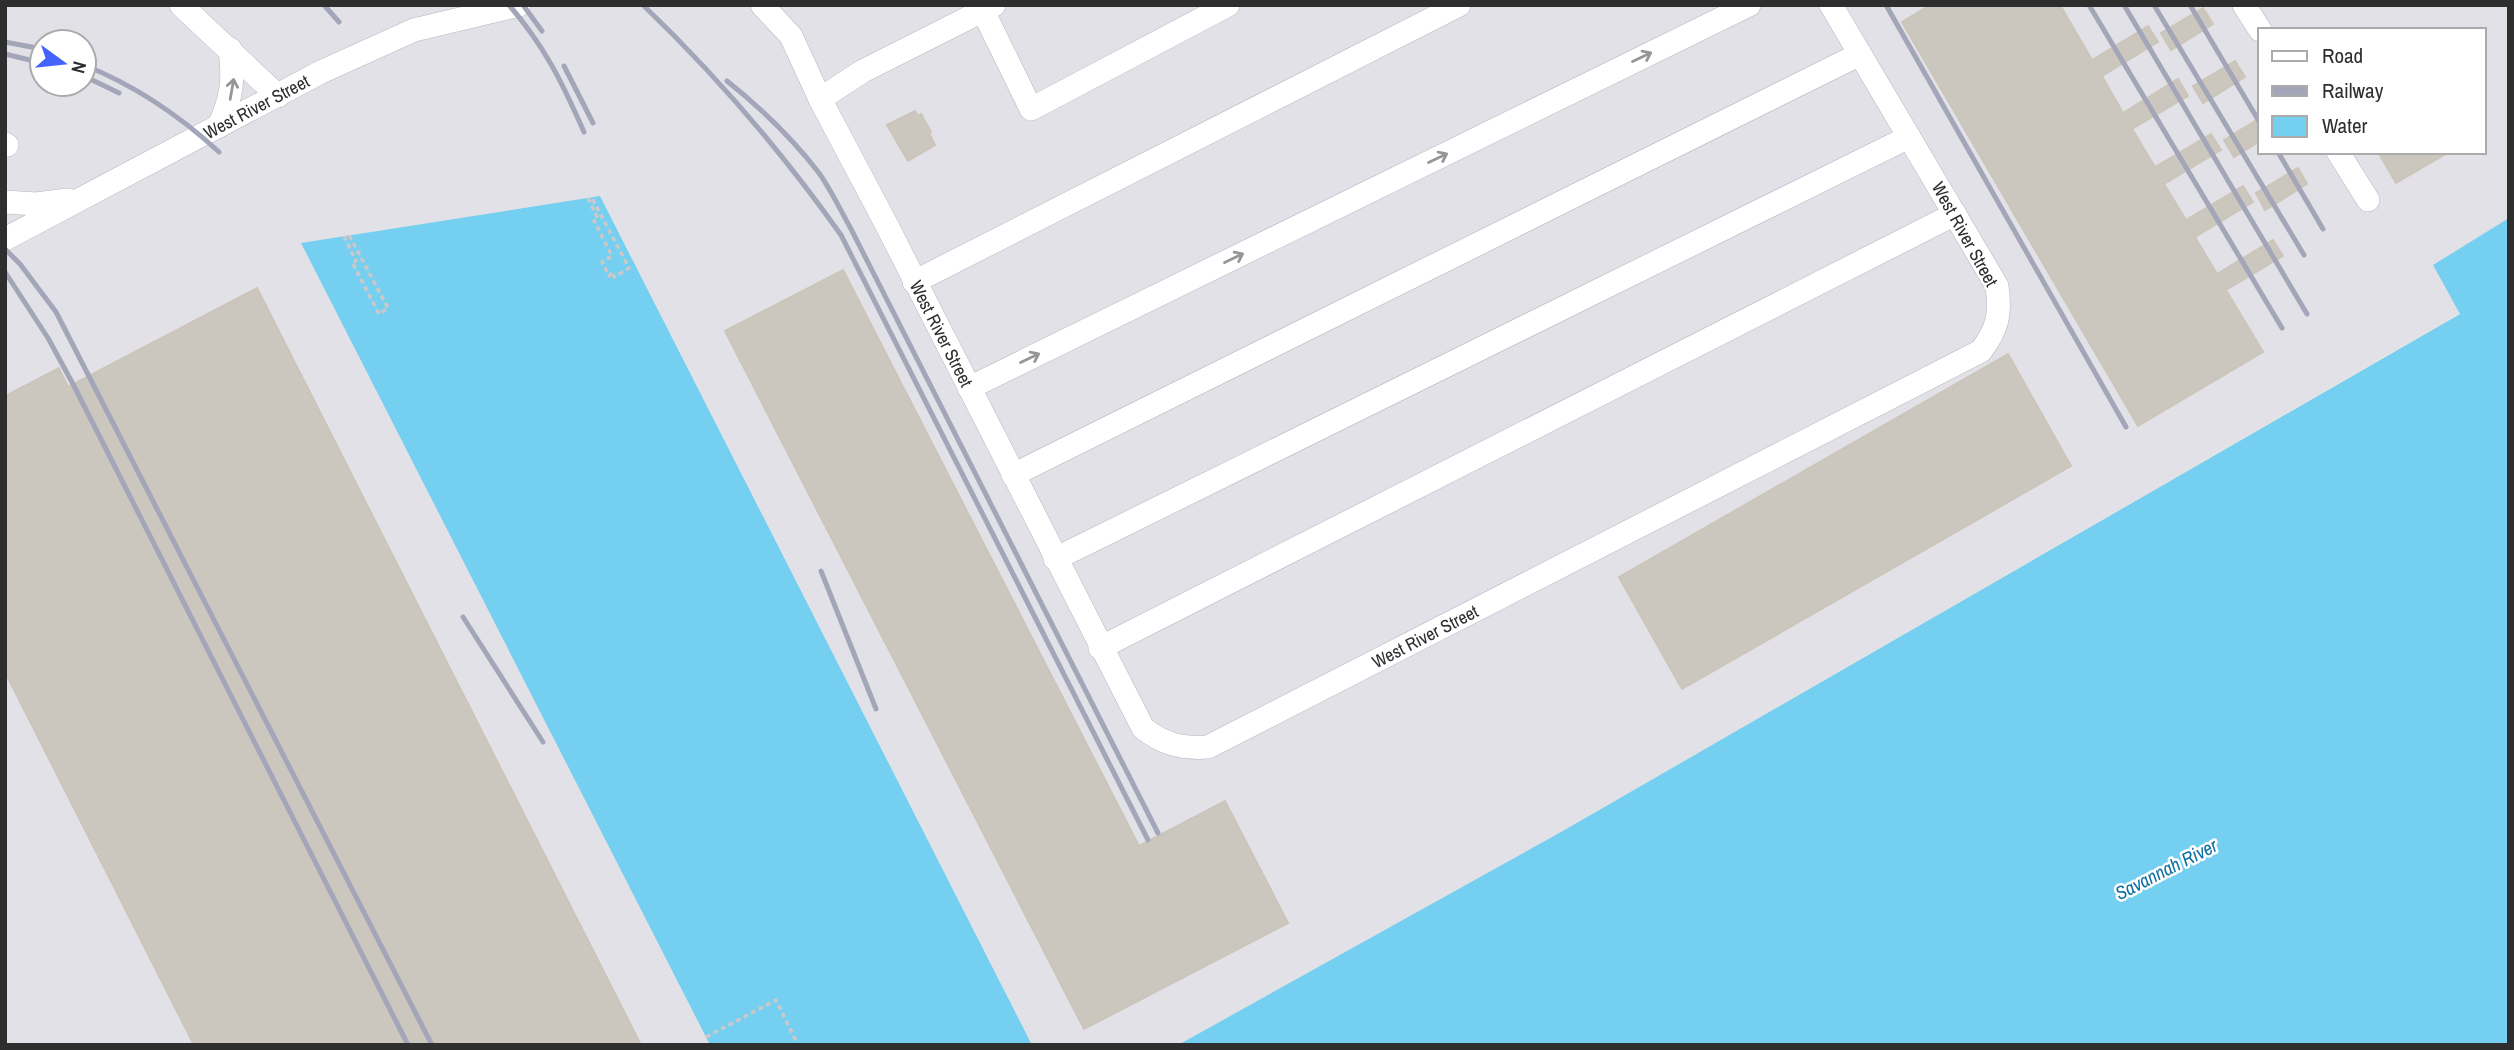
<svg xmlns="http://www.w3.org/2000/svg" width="2514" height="1050" font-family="'Archivo Narrow',sans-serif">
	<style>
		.industrial { fill: #e3e1e8; fill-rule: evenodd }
		.water { fill: #75cff0 }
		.building { fill: #cbc7bf; stroke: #cbc5ba; stroke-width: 2 }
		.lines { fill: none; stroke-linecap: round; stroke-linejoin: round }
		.minor-casing { stroke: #b4b7c1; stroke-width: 24 }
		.path { stroke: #c9c9c9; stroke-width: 3.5; stroke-dasharray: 5 3.5; stroke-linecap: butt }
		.minor { stroke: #fff; stroke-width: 23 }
		.rail { stroke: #a3a6b8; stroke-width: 5 }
		.oneway { stroke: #969696 }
		.labels { text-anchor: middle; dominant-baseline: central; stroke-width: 5; stroke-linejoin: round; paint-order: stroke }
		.street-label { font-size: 18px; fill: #2e2e2e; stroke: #fff }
		.water-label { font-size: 19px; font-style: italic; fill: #0d6fa3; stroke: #fff }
	</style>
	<rect width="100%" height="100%" fill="#efe9e1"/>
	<path class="industrial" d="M5,5H2509V218L2433,265L2460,313L1561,832L1178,1045H1032L600,196L302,243L710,1045H5ZM2260,30H2484V152H2260ZM42,42H84V84H42Z"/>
	<path class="water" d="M600,196L1032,1045H710L301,243Z
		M2509,218V1045H1178L1561,832L2460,314L2433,265Z"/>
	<path class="building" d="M1930,5H2060L2092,60L2148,26L2158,42L2102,76L2123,113L2178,79L2188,96L2132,129L2155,167L2211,134L2221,150L2164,184L2186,220L2243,186L2253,202L2195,237L2217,274L2273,240L2283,256L2226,290L2263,352L2138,426L1902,22Z
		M2203,8L2213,24L2171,50L2161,33Z
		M2235,61L2245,77L2203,103L2193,86Z
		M915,111L918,116L921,114L931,132L929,133L935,145L908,161L887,125Z
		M2260,118V141L2234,157L2224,140Z
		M2378,152H2449L2396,183Z
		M2298,168L2307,184L2265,210L2256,193Z
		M843,270L1139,846L1225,801L1288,923L1084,1029L725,331Z
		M257,288L641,1045H194L5,672V396L59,368L68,387Z
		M2008,354L2071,466L1682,689L1619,577Z"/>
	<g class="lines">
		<defs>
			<g id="minor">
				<path d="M181,5L278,96"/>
				<path id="s1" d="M762,5L791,36L820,99L883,218L1143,728C1163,744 1182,749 1208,747L1981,351C1998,328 2001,314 1997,286L1831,5"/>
				<path d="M2244,5L2260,30"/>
				<path d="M983,11L1031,109L1228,5"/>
				<path d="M820,99L863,71L994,5"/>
				<path d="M219,126C232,97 234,81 230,49"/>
				<path d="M5,144L7,145"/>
				<path d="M2338,152L2368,200"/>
				<path d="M5,202L36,204L68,200"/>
				<path id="s2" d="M5,239L321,72L414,30L519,5"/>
				<path d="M914,282L1459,5"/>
				<path d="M969,388L1749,5"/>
				<path d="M1013,475L1860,54"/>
				<path d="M1055,559L1909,137"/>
				<path d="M1100,648L1955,214"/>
			</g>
		</defs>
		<use href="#minor" class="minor-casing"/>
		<path class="path" d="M588,198L598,219L594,221L612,256L602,262L609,276L613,272L614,277L629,268L592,198
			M344,236L356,261L352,262L379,314L388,308L349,235
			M706,1037L776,1000L798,1045"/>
		<use href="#minor" class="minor"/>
		<path class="rail" d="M324,5L339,22
			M509,5C545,47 562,82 584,132
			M523,5L542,31
			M643,5C716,75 782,152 841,235L1148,840
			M1886,5L2126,427
			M2089,5L2282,328
			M2124,5L2307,314
			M2154,5L2304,255
			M2190,5L2260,123
			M5,42L42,49
			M5,54L42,63
			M84,65C134,85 180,116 219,152
			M564,66L593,123
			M84,76L119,93
			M727,81C761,108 792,138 819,173C831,190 841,211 851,229L1158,833
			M2278,152L2323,229
			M5,249L20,264L56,312L432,1045
			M5,272L48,338L73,384L408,1045
			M821,571L876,709
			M463,617L543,742"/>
	</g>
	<defs><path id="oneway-shaft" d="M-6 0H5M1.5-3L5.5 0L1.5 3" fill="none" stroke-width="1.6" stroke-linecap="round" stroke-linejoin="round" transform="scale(1.75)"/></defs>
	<g class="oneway">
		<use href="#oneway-shaft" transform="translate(1642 57) rotate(-26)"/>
		<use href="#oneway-shaft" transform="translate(232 89) rotate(-80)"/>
		<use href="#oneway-shaft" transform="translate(1438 158) rotate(-26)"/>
		<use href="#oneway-shaft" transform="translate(1234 258) rotate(-26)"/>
		<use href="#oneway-shaft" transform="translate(1030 358) rotate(-26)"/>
	</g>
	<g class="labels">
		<g class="street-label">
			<text stroke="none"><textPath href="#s2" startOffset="284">West River Street</textPath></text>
			<text transform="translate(1965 234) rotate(61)">West River Street</text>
			<text stroke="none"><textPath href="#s1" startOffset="376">West River Street</textPath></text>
			<text stroke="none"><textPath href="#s1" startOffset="1132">West River Street</textPath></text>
		</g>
		<g class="water-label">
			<text transform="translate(2166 869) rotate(-27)">Savannah River</text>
		</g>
	</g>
	<rect width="2514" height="1050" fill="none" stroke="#2e2e2e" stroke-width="14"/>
	<rect x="2258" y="28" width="228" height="126" fill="#ffffff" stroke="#ababab" stroke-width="2"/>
	<rect x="2272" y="51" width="35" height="10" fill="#ffffff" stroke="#ababab" stroke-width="2"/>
	<text x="2322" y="63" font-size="21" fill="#2e2e2e">Road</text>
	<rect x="2272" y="86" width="35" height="10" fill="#a3a6b8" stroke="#ababab" stroke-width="2"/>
	<text x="2322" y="98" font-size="21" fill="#2e2e2e">Railway</text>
	<rect x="2272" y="116" width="35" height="21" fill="#75cff0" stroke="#ababab" stroke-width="2"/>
	<text x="2322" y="133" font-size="21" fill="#2e2e2e">Water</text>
	<g transform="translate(63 63) rotate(105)"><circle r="33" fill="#ffffff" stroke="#ababab" stroke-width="2"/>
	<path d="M0-5L12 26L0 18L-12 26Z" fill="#4264fb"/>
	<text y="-10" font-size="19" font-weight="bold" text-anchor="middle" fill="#2e2e2e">N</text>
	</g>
</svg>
